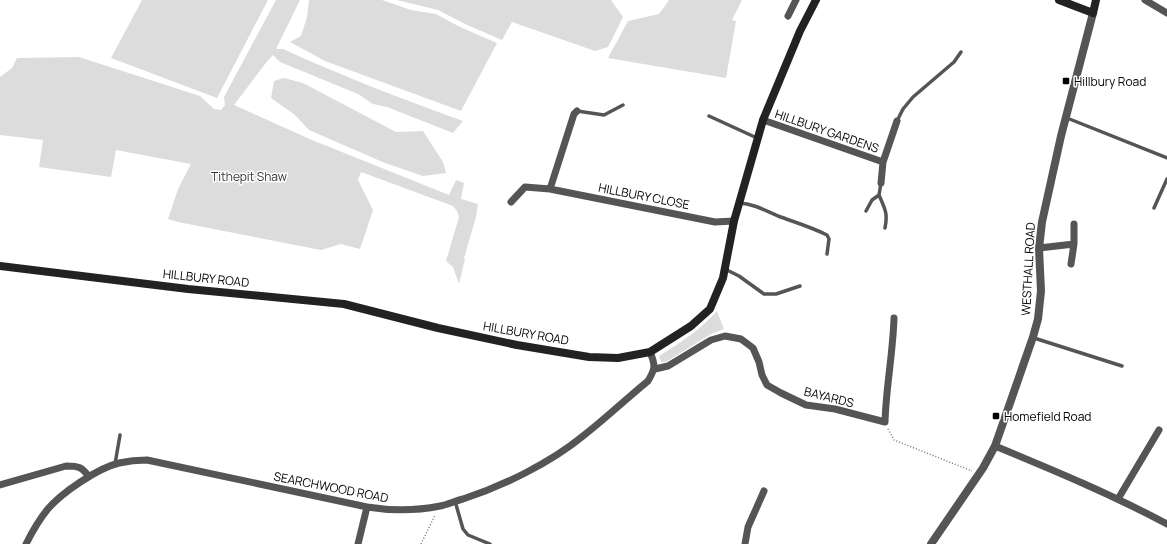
<svg xmlns="http://www.w3.org/2000/svg" width="1167" height="544" font-family="Manrope,sans-serif">
	<style>
		.green { fill: #dcdcdc }
		.lines { fill: none; stroke-linecap: round; stroke-linejoin: round }
		.path { stroke: #777; stroke-width: 1.5; stroke-dasharray: 1 2; stroke-linecap: butt }
		.service { stroke: #555; stroke-width: 3.5 }
		.minor { stroke: #555; stroke-width: 7 }
		.tertiary { stroke: #555; stroke-width: 8 }
		.secondary { stroke: #222; stroke-width: 8 }
		.poi-dot { fill: #000; stroke: #fff; stroke-width: 1.5 }
		.labels { text-anchor: middle; dominant-baseline: central; stroke-width: 3; stroke-linejoin: round; paint-order: stroke }
		.poi-label { font-size: 12px; fill: #000; stroke: #fff; text-anchor: start }
		.street-label { font-size: 12px; fill: #000; stroke: #fff }
		.park-label { font-size: 12px; fill: #333; stroke: #fff }
	</style>
	<rect width="100%" height="100%" fill="#fff"/>
	<path class="green" d="M142,0H268L217,98L111,58Z
		M276,0H300L276,49H283C342,76 402,99 463,121L453,133L387,107L373,104L358,94L280,62L273,55L265,64L234,105L312,140L449,195L456,180L464,183L461,199L478,204L476,217L464,258L465,259L459,284L453,267L446,261L459,217L457,211L453,206L361,172L358,180L373,210L360,249L341,244L321,250L178,222L168,219L178,189L191,164L116,150L111,177L39,167L43,140L0,135V77L12,68L17,58L79,57L200,96L214,109L221,110L225,105L224,97Z
		M309,0H382L411,10L436,14L460,27L497,43L461,111L325,61L290,42L301,36L307,17Z
		M397,0H611L623,17L608,47L595,51L512,22L502,40L465,24L438,10Z
		M669,0H742L732,20L736,21L726,78L608,58L628,21L659,14Z
		M284,78L303,83L396,132L423,131L443,162L446,173L423,176L385,163L309,130L295,115L271,98L274,81Z
		M717,311L724,329L711,334L666,362H661L659,356C680,343 700,330 717,311Z"/>
	<g class="lines">
		<path class="path" d="M888,429L894,440L972,471
			M421,544L435,515"/>
		<path class="service" d="M577,111L604,115L623,105
			M709,116L757,138
			M1067,118L1167,158
			M897,121L903,109L913,97L954,62L961,52
			M879,195C885,209 888,213 885,228
			M739,203C754,204 764,210 778,216C794,222 811,227 827,235L829,239L827,254
			M1154,208L1167,179
			M866,211L872,200L879,195L881,183
			M725,269L739,276L764,294H776L800,286
			M1034,338L1122,366
			M115,464L120,435
			M455,501L463,529L468,535L490,544"/>
		<path class="minor" d="M1145,0L1167,13
			M788,16L796,0
			M763,120L883,162
			M881,183L883,162L897,121
			M550,189L574,114L577,111
			M511,202L525,187L550,189L715,222L734,221
			M1074,244V224
			M1039,248L1074,244L1071,264
			M655,369L668,366L711,340L725,336L741,339L753,348L759,362L762,375L767,385L781,393L806,405L835,409L885,422C886,387 893,353 894,318
			M995,446C1053,470 1111,494 1167,524
			M0,485L66,466C79,466 82,467 89,477
			M1118,499L1159,430
			M26,544C32,532 39,520 47,510C61,493 98,468 119,463C128,461 138,460 147,460L367,507C392,511 415,511 440,506C447,505 455,501 463,499C503,486 550,463 583,436C605,419 626,399 648,381C655,369 656,366 650,352
			M358,544L367,507
			M745,544L748,527L764,491"/>
		<path class="tertiary" d="M931,544L983,468L995,446L1033,337L1038,319L1041,291L1039,248L1042,222L1061,136L1093,13"/>
		<path class="secondary" d="M1059,0L1093,13L1096,0
			M0,266L188,289L344,304L438,328L517,345L589,357L618,358L650,352L691,326L710,309L723,278L734,221L763,120L800,31L816,0"/>
	</g>
	<g class="poi-dot">
		<rect x="1062" y="77" width="8" height="8" rx="2"/>
		<rect x="992" y="412" width="8" height="8" rx="2"/>
	</g>
	<g class="labels">
		<g class="poi-label">
			<text x="1074" y="81">Hillbury Road</text>
			<text x="1004" y="416">Homefield Road</text>
		</g>
		<g class="street-label">
			<text transform="translate(827 131) rotate(19)">HILLBURY GARDENS</text>
			<text transform="translate(644 196) rotate(11)">HILLBURY CLOSE</text>
			<text transform="translate(1028 269) rotate(-87)">WESTHALL ROAD</text>
			<text transform="translate(206 278) rotate(6)">HILLBURY ROAD</text>
			<text transform="translate(526 333) rotate(10)">HILLBURY ROAD</text>
			<text transform="translate(829 397) rotate(14)">BAYARDS</text>
			<text transform="translate(331 487) rotate(11)">SEARCHWOOD ROAD</text>
		</g>
		<g class="park-label">
			<text x="249" y="176">Tithepit Shaw</text>
		</g>
	</g>
</svg>
